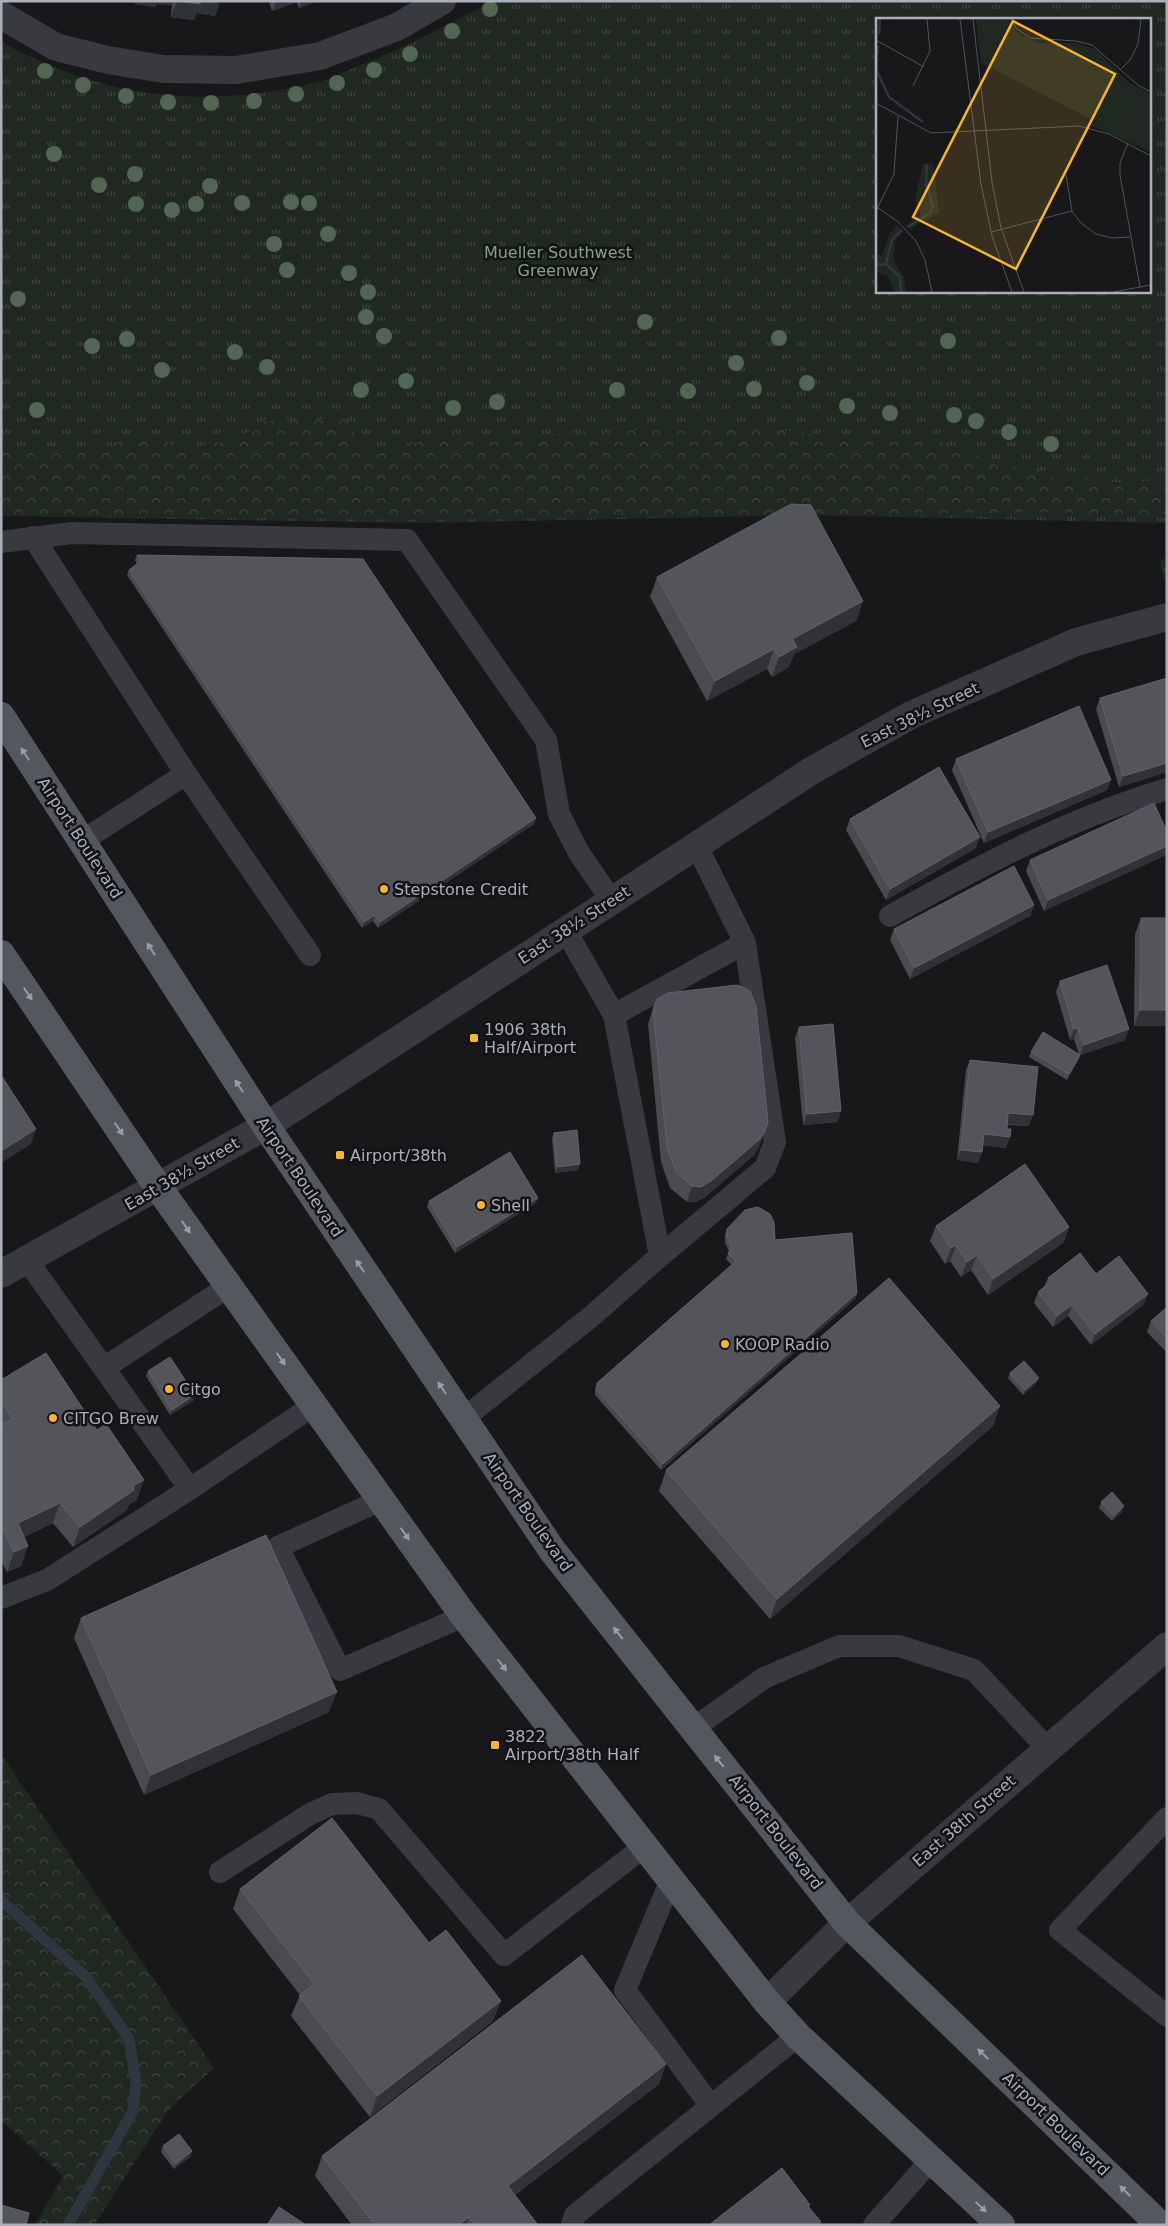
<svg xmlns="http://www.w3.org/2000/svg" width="1168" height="2226" font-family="'DejaVu Sans',sans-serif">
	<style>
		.grass { fill: url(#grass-tufts); fill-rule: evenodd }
		.forest { fill: url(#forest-crowns) }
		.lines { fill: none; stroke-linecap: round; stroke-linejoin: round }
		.stream { stroke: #2e373f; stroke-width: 11 }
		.service { stroke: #393a3f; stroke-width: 22 }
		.minor { stroke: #393a3f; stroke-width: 28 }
		.tertiary { stroke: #393a3f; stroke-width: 28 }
		.primary { stroke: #55575e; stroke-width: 28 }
		.tree { fill: #526654 }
		.wall { fill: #494b4f }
		.shaded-wall { fill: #313235 }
		.building { fill: #54555b; stroke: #61636a }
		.oneway { fill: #999da8 }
		.poi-dot { fill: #f6b435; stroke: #131315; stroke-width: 2 }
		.labels { text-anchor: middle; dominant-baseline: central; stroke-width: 5; stroke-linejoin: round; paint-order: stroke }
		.park-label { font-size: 16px; fill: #81a583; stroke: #131315 }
		.street-label { font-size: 16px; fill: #aaafba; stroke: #131315 }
		.poi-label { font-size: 16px; fill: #aaafba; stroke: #131315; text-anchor: start }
		.inset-river { fill: none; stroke: #2e373f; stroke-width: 2.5 }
		.inset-road { fill: none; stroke: #52545a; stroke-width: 1 }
		.view { fill: #f6b435; fill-opacity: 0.15; stroke: #f6b435; stroke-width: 2.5 }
		.inset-edge { fill: none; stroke: #aaafba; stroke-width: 2.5 }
	</style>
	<defs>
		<pattern id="grass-tufts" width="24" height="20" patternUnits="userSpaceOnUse" patternTransform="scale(1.25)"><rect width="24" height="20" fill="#202921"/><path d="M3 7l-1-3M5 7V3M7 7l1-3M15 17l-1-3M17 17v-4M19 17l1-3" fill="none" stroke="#3e463f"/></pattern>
		<pattern id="forest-crowns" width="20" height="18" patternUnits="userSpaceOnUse" patternTransform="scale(1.25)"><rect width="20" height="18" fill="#202921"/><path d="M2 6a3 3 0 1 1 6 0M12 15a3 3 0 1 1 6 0" fill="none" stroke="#3e463f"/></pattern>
	</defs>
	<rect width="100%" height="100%" fill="#18181a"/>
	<path class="grass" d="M493,1H1167V523L809,515L425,523L4,516L1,518V41C104,100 208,110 322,81C335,77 348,70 361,65C406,47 449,24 493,1ZM877,19H1149V291H877Z
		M1167,558V579L1164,580L1160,560Z"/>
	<path class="forest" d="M345,418L371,456L420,442L445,432L487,437L683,428L789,431L843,438L934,440L1046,478L1130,483L1167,478V518L1053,512L427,520L1,515V451L43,446L102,452L130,435L191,447L236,440L266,421Z
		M1,1754L214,2068L170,2108L94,2225H35L63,2176L1,2120Z"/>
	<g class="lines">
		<path class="stream" d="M1,1900L86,1977L129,2039L136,2082L133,2111L68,2225"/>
		<path class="service" d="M33,537L186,774L310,955
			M1,542L72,533L407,540L546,740L559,814L579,853L612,901
			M82,841L186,774
			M890,916C978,867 1069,818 1167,789
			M614,1015L745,943
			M660,1256L765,1168L775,1142L745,943L697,846
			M27,1260L190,1489
			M104,1368L229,1286
			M463,1419L593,1315L660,1256L614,1015L566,931
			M381,1500L278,1547L340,1670L464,1616
			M1,1598L47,1580L190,1489L314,1405
			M694,1728L764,1678L839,1646H899L974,1670L1048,1749
			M1167,1818L1060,1930L1167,2016
			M220,1872L310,1814L332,1804L357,1803L379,1809L504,1955L645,1846
			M671,1880L625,1990L711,2106L798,2036
			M572,2225L575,2215L711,2106
			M874,2225L931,2160"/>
		<path class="minor" d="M1,15L56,47L108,60L163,69L236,70L320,56L397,27L442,1
			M767,2002L847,1923L1167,1646"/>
		<path class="tertiary" d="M1,1274L266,1126L811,771L911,715L1076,642L1167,617"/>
		<path class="primary" d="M1,716L266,1126L552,1550L847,1923L1160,2225
			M1,954L158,1187L464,1616L671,1880L767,2002L798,2036L1001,2225"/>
	</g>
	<g class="tree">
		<circle cx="490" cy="9" r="8"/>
		<circle cx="452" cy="31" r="8"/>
		<circle cx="410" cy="54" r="8"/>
		<circle cx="374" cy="70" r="8"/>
		<circle cx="45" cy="71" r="8"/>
		<circle cx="337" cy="83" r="8"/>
		<circle cx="83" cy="85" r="8"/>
		<circle cx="296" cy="94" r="8"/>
		<circle cx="126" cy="96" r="8"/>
		<circle cx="254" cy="101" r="8"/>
		<circle cx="168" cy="102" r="8"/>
		<circle cx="211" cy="103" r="8"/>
		<circle cx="54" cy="154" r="8"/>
		<circle cx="135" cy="174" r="8"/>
		<circle cx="99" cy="185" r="8"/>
		<circle cx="210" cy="186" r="8"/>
		<circle cx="291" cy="202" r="8"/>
		<circle cx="242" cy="203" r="8"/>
		<circle cx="309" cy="203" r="8"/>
		<circle cx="136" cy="204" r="8"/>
		<circle cx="196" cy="204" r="8"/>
		<circle cx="172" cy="210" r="8"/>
		<circle cx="328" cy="234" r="8"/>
		<circle cx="274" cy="244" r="8"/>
		<circle cx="287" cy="270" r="8"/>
		<circle cx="349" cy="273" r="8"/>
		<circle cx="368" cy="292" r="8"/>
		<circle cx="18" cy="299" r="8"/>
		<circle cx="366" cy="317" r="8"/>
		<circle cx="645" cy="322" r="8"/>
		<circle cx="384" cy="336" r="8"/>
		<circle cx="779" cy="338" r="8"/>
		<circle cx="127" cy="339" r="8"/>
		<circle cx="948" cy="341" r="8"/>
		<circle cx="92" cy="346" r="8"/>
		<circle cx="235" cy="352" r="8"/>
		<circle cx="736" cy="363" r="8"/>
		<circle cx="267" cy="367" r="8"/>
		<circle cx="162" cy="370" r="8"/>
		<circle cx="406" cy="381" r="8"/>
		<circle cx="807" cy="383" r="8"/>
		<circle cx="754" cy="389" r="8"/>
		<circle cx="361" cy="390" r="8"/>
		<circle cx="617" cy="390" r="8"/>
		<circle cx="688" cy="391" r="8"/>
		<circle cx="497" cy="402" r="8"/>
		<circle cx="847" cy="406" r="8"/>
		<circle cx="453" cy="408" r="8"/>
		<circle cx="37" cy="410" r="8"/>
		<circle cx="890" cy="413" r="8"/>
		<circle cx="954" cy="415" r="8"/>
		<circle cx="976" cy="421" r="8"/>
		<circle cx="1009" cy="432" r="8"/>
		<circle cx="1051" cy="444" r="8"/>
	</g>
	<path class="wall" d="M135,1H220L215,16L197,13L194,20L171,17L172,5L156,4L155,7L135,4Z
		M269,1H318L299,8L297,2L272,11Z
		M137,555L536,818L534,824L378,928L373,921L362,928L127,575L129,570L137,564L135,560Z
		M657,577L863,601L856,621L794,654L789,667L772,677L767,669L707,701L650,597Z
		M1167,678V772L1119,787L1096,709L1100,698Z
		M956,759L1107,790L984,843L952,770Z
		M850,819L976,848L886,900L846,830Z
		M1167,832L1044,911L1026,871L1030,860Z
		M1034,905L1030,916L910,979L890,940L894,929Z
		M1141,918H1167V1026H1134L1135,934Z
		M1060,981L1125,1040L1080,1055L1078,1060L1067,1080L1029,1057L1031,1052L1079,1054L1074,1039L1070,1040L1056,992Z
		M653,1009L759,1147L754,1155L705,1197L696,1202H687L670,1188L661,1162L648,1024Z
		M799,1027L841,1111L837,1122L803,1125L795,1038Z
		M970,1060L1029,1126L1007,1125L1006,1148L983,1145L982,1152L978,1163L957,1160L966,1070Z
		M554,1133L578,1170L555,1173L552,1138Z
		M429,1201L536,1203L455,1253L427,1207Z
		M936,1226L1069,1227L1063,1243L988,1295L971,1270L961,1277L950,1261L945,1264L930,1241Z
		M727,1229L775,1240L857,1293L855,1299L661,1470L595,1395V1389L597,1383L732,1265L726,1259L729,1251L725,1243V1235Z
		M1096,1274L1144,1304L1091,1345L1068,1316L1053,1327L1034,1303L1038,1292L1044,1287L1048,1278Z
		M1167,1307V1353L1147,1332L1151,1321Z
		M148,1371L193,1401L170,1415L146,1376Z
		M1010,1373L1039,1378L1036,1383L1023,1395L1008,1378Z
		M1,1380L137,1500L129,1504L127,1510L73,1547L53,1523L24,1537L21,1566L7,1572L1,1561Z
		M1000,1406L993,1426L770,1619L659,1491L666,1470Z
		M1101,1502L1122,1512L1112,1521L1099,1508Z
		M81,1618L329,1712L144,1795L74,1638Z
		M240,1889L429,1943L493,2021L370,2117L291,2016L300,1995L233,1909Z
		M666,2064L659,2084L515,2195L538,2225H352L315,2176L322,2156Z
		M163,2146L192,2151L190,2157L174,2169L161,2152Z"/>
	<path class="shaded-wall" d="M136,1H174L172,5L156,4L155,7L135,4Z
		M177,1H220L215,16L197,13L194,20L171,17Z
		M276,1H298L297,2L272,11Z
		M301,1H318L299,8Z
		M863,601L856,621L794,654L789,667L772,677L779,657L792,639Z
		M774,649L767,669L707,701L715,681Z
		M1167,763V772L1119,787L1123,776Z
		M1111,780L1107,790L984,843L988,832Z
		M536,818L534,824L378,928L380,922Z
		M980,837L976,848L886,900L890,889Z
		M1167,846V855L1044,911L1048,900Z
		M1034,905L1030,916L910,979L914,968Z
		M375,915L373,921L362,928L364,922Z
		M1140,1010H1167V1026H1134Z
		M1078,1028L1074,1039L1070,1040L1074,1029Z
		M1129,1029L1125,1040L1080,1055L1078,1060L1067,1080L1069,1074L1080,1055L1084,1045Z
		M841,1111L837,1122L803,1125L807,1114Z
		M1008,1113L1033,1115L1029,1126L1004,1124Z
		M36,1129L31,1144L1,1163V1151Z
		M765,1132L759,1147L754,1155L705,1197L696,1202H687L692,1186Z
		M984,1134L1010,1137L1006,1148L980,1145Z
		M961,1150L982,1152L978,1163L957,1160Z
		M580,1164L578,1170L555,1173L557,1167Z
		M538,1198L536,1203L455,1253L457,1247Z
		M1069,1227L1063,1243L988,1295L993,1279Z
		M956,1245L950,1261L945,1264L951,1248Z
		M977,1255L971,1270L961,1277L967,1262Z
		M857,1293L855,1299L661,1470L663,1464Z
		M1148,1294L1144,1304L1091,1345L1095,1334Z
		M1072,1305L1068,1316L1053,1327L1057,1316Z
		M1039,1378L1036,1383L1023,1395L1025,1390Z
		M195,1395L193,1401L170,1415L172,1410Z
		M1000,1406L993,1426L770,1619L777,1599Z
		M144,1480L137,1500L129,1504L127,1510L73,1547L80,1527L133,1486Z
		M60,1503L53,1523L10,1543L18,1523Z
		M1124,1506L1122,1512L1112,1521L1114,1516Z
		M28,1546L21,1566L7,1572L14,1552Z
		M337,1692L329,1712L144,1795L151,1775Z
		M501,2001L493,2021L370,2117L377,2096Z
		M666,2064L659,2084L500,2206L508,2186Z
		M192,2151L190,2157L174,2169L176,2164Z
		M469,2217L466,2225H459Z"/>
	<path class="building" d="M177,1H200V4Z
		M791,504L811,505L863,601L792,639L797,647L779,657L774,649L715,681L657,577Z
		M137,555L363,559L536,818L380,922L375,915L364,922L129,570L141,561Z
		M1167,678V763L1123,776L1100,698Z
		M1079,706L1111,780L988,832L956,759Z
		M939,767L980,837L890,889L850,819Z
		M1154,803L1167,832V846L1048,900L1030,860Z
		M1014,866L1034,905L914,968L894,929Z
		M1141,918H1167V1010H1140Z
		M1107,965L1129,1029L1084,1045L1078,1028L1074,1029L1060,981Z
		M737,985L743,987L750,991L756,1006L768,1122L765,1132L760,1139L711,1181L701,1187L692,1186L676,1172L667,1147L653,1009L657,999L668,993Z
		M833,1024L841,1111L807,1114L799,1027Z
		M1043,1032L1080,1055L1069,1074L1031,1052Z
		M970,1060L1038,1067L1033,1115L1008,1113L1007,1129H1011L1010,1137L984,1134L982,1152L961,1150Z
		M1,1075L36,1129L1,1151Z
		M577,1130L580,1164L557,1167L554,1133Z
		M510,1152L538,1198L457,1247L429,1201Z
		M1025,1164L1069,1227L993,1279L977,1255L967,1262L956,1245L951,1248L936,1226Z
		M758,1207L770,1214L774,1222L775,1240L852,1233L857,1293L663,1464L597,1390V1383L736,1261L728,1253L732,1247L727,1237V1229L745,1210Z
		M1080,1253L1096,1274L1119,1256L1148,1294L1095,1334L1072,1305L1057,1316L1038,1292L1051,1282L1048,1278Z
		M889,1278L1000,1406L777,1599L666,1470Z
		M1167,1307V1338L1151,1321Z
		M46,1353L97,1430L106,1424L144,1480L133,1486L134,1490L80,1527L60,1503L18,1523L28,1546L14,1552L3,1529H1V1425L13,1419L1,1401V1380Z
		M170,1357L195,1395L172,1410L148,1371Z
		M1024,1361L1039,1378L1025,1390L1010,1373Z
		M1112,1492L1124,1506L1114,1516L1101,1502Z
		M266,1535L337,1692L151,1775L81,1618Z
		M332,1818L429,1943L446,1930L501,2001L377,2096L299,1996L314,1984L240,1889Z
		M582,1955L666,2064L508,2186L538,2225H475L469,2217L459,2225H375L322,2156Z
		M179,2134L192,2151L176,2164L163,2146Z
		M782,2168L810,2205L808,2206L821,2222L818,2225H709Z
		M1,2205L29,2213L26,2225H1Z
		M279,2207L306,2225H267Z"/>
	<defs><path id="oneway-solid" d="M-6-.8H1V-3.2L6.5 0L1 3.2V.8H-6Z" transform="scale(1.25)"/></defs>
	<g class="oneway">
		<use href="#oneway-solid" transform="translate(25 754) rotate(-123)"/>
		<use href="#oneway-solid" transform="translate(151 949) rotate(-123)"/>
		<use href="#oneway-solid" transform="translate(28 994) rotate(56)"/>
		<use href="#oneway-solid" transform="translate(239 1086) rotate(-123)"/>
		<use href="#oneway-solid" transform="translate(119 1129) rotate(56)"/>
		<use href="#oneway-solid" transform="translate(186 1227) rotate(55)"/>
		<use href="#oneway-solid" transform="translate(360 1266) rotate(-124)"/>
		<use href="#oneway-solid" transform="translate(281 1359) rotate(55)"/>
		<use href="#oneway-solid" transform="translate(442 1388) rotate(-124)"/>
		<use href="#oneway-solid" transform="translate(405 1534) rotate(55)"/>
		<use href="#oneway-solid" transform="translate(618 1633) rotate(-128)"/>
		<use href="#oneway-solid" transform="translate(502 1665) rotate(52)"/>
		<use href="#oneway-solid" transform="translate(719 1761) rotate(-128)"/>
		<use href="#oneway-solid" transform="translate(983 2054) rotate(-136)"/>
		<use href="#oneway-solid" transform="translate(1125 2191) rotate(-136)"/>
		<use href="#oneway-solid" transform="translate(981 2207) rotate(43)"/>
	</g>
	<g class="poi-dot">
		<circle cx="384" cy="889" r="5"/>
		<rect x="469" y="1033" width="10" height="10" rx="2.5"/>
		<rect x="335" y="1150" width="10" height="10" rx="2.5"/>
		<circle cx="481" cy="1205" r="5"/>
		<circle cx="725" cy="1344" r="5"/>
		<circle cx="169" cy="1389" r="5"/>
		<circle cx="53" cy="1418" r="5"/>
		<rect x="490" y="1740" width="10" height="10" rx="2.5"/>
	</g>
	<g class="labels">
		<g class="park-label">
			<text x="558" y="252">Mueller Southwest<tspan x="558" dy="18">Greenway</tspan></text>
		</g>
		<g class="street-label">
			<text transform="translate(920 715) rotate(-26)">East 38½ Street</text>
			<text transform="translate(80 838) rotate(57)">Airport Boulevard</text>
			<text transform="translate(574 925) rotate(-33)">East 38½ Street</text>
			<text transform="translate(182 1174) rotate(-30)">East 38½ Street</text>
			<text transform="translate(300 1177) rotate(56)">Airport Boulevard</text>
			<text transform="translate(528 1512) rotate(55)">Airport Boulevard</text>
			<text transform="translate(964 1821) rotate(-41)">East 38th Street</text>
			<text transform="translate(776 1832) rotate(52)">Airport Boulevard</text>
			<text transform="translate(1056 2124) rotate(44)">Airport Boulevard</text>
		</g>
		<g class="poi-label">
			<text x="394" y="889">Stepstone Credit</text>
			<text x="484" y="1029">1906 38th<tspan x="484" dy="18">Half/Airport</tspan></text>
			<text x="350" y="1155">Airport/38th</text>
			<text x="491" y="1205">Shell</text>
			<text x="735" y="1344">KOOP Radio</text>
			<text x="179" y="1389">Citgo</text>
			<text x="63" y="1418">CITGO Brew</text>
			<text x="505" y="1736">3822<tspan x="505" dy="18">Airport/38th Half</tspan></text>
		</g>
	</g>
	<g transform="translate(876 18)">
		<rect width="275" height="275" fill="#18181a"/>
		<path d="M100,1H131L145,18L162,25H200L219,31L253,65L275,76V134L213,106L221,104L105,45Z" fill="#202921"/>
		<path d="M112,33L116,43L187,77L223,99L222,104L111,47L108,34ZM57,145L63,195L33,211L30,207L45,197L39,181L47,146ZM21,207L27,213L20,220L17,242L28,259L30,274H18L12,258L0,254V237H6L13,217Z" fill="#202921"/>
		<path d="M242,62L260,78L259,94L245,95L247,83H236L241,74ZM255,95L275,105V122H259L244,111L243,99Z" fill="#202921"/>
		<path class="inset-river" d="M3,16L4,1M2,28L0,51L13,79L47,104M32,209L54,195L57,188L50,166L51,147M10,246L16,222L26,212M0,247L10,246L24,259L25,274"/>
		<path class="inset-road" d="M84,1L105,166L116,218L136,274M97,1L116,164L125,210L148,274M134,1L140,10L154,20L200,23L216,27L263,68L275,74M0,22L48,49M245,51L254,42L262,26L265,1M37,68L54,33L51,1M0,85L55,115L203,108L233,116L275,138M252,125L244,145V157L264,269M190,157L196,193L205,205L220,216L236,220L254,219M2,190L21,203L40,223L49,242L56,274M0,193L18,156L22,98M115,214L196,193M237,274L275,267"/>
		<path class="view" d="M137,3L239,56L140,251L37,199Z"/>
		<rect width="275" height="275" class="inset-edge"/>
	</g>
	<rect width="1168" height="2226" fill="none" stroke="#aaafba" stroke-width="5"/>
</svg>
